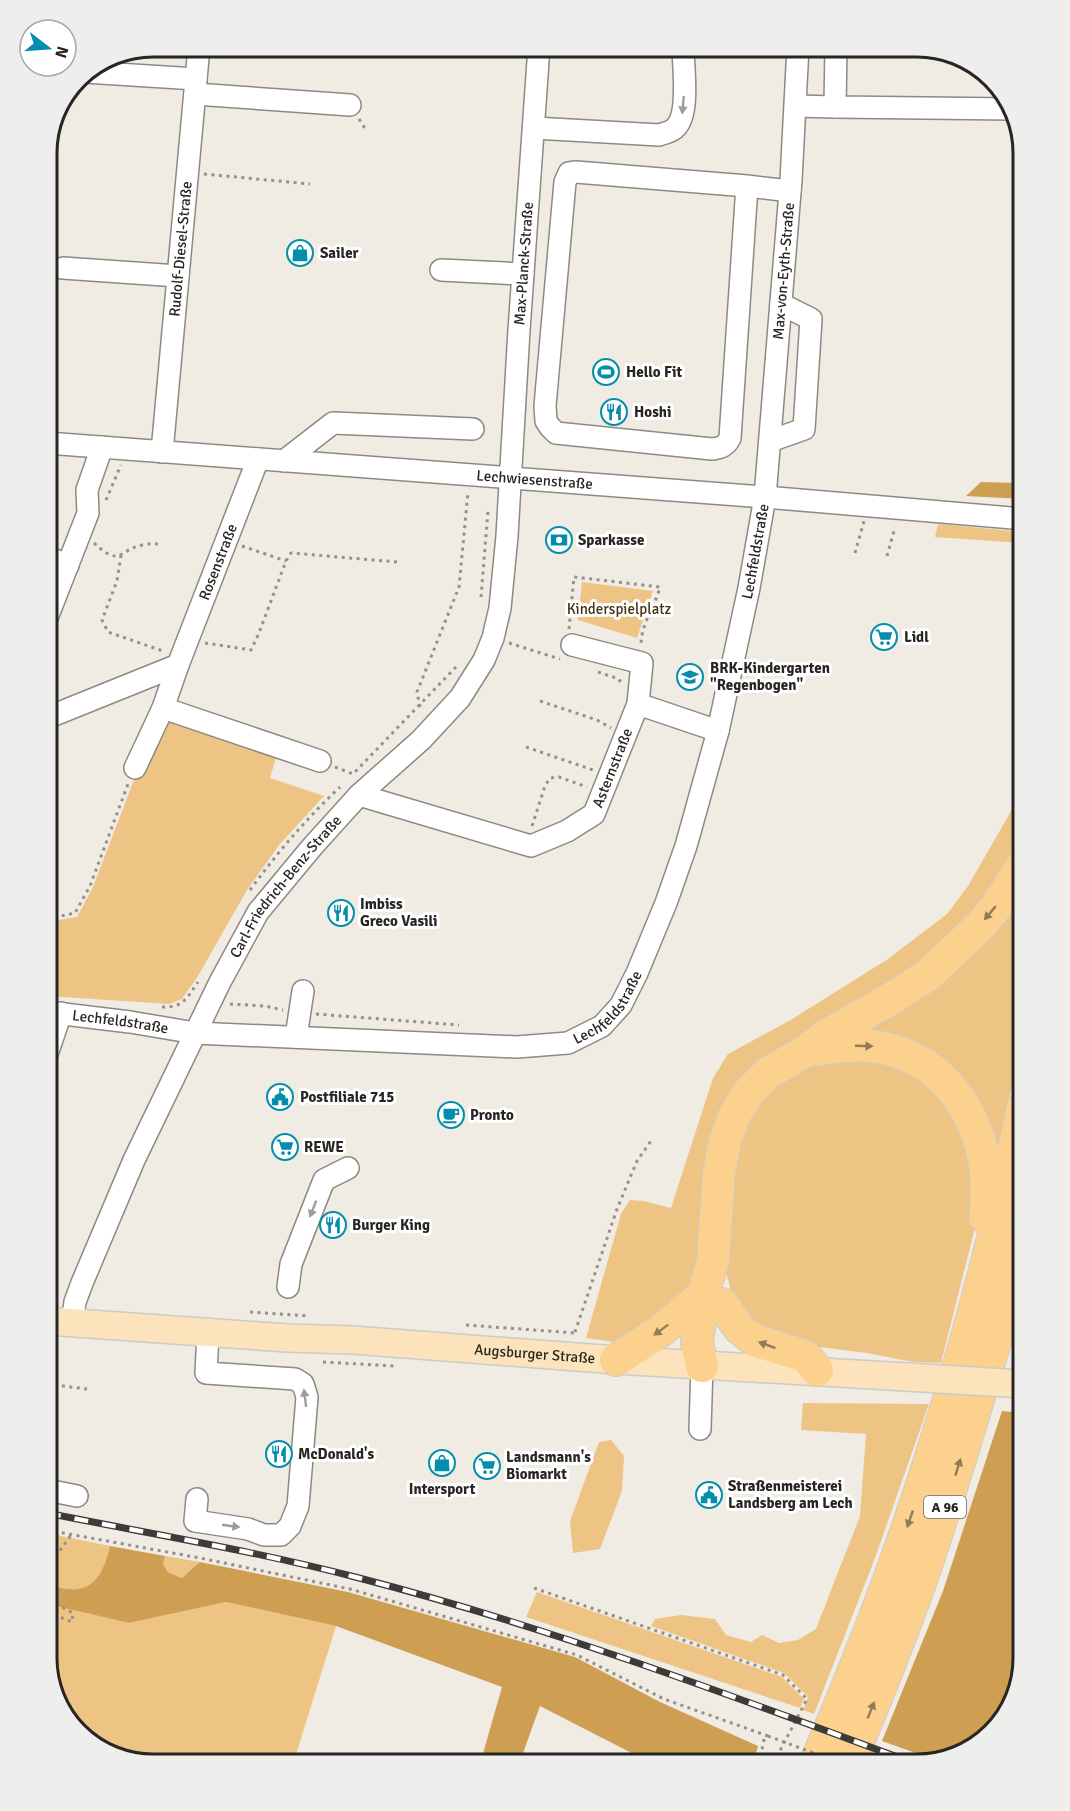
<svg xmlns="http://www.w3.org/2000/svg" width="1070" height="1811" font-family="Signika,sans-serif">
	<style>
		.green { fill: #eec484 }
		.forest { fill: #ce9f53 }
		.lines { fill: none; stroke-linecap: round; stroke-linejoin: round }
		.minor-casing { stroke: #8e8982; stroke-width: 24 }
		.major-casing { stroke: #cbcbca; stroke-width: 30 }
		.highway-casing { stroke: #cbcbca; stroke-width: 34 }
		.path { stroke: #94918b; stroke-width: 3; stroke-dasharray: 3 4.5; stroke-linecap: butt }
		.minor { stroke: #fff; stroke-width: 21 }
		.major { stroke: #fde3bb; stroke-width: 27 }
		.highway { stroke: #fcd08d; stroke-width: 32 }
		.rail-casing { stroke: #3d3b37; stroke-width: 7 }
		.rail { stroke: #fff; stroke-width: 4.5; stroke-dasharray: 14; stroke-linecap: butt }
		.major-bridge-casing { stroke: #cbcbca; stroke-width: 30; stroke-linecap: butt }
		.path-bridge { stroke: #94918b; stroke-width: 3; stroke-dasharray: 3 4.5; stroke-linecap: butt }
		.major-bridge { stroke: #fde3bb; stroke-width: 27 }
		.oneway { fill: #9e9d9c }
		.oneway2 { fill: #927b58 }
		.labels { text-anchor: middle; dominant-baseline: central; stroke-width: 6; stroke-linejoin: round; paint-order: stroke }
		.shield { fill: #fff; stroke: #686765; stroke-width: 1.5 }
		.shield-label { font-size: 14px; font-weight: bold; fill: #282623 }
		.street-label { font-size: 15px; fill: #282623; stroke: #fff }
		.poi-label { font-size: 15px; font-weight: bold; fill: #282623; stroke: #fff; text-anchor: start }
		.park-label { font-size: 15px; fill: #44300f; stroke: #fff }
		.rim { fill: none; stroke: #282623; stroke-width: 3 }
	</style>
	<rect width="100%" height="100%" fill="#f0ebe3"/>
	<path class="green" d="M938,524L1023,532V543L935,537Z
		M582,582L653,591L637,638L578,620Z
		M165,714L278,751L270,778L324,796L279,845L247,890L198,976L182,999L169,1004L47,996V922L77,917L93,887L138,769Z
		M1023,781V850L964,934L760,1070L700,1246L693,1289L646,1335L614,1342L586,1338L621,1214L630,1200L643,1201L671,1208L713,1078L728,1054L789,1021L888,959L947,914L968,886L1018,799Z
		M1023,881V1028L1000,1149H993L986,1125L857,1027Z
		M819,1057L898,1060L959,1109L980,1208L941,1363L913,1362L867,1353L773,1341L734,1303L725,1268L734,1163L741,1135L760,1096Z
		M803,1403L929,1404L875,1558L814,1714L803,1710L808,1697L784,1673L651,1626L655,1619L681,1615L715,1619L726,1635L751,1642L762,1635L779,1643L798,1640L816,1629L860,1516L866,1434L801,1430Z
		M611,1440L624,1456L622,1491L600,1549L573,1553L570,1521L599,1442Z
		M47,1533L110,1546C101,1584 86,1598 47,1584Z
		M165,1556L200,1562L183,1578L168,1572L163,1564Z
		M537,1592L782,1677L804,1699L800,1708L526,1617Z
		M226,1602L336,1626L293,1764H146L93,1746L57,1705L47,1658V1604L129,1623Z"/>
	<path class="forest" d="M981,482L1023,483V499L966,496Z
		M1002,1411L1023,1413V1659L1006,1717L964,1754L935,1760L882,1741L943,1591Z
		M110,1546L165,1556L163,1564L168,1572L182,1578L200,1562L348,1592L575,1657L660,1702L758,1746L753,1764H653L540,1706L519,1764H480L502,1687L336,1626L226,1602L129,1623L47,1604V1584C86,1598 101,1584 110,1546Z"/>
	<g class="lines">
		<defs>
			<g id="minor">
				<path d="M836,47L835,107L1013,109"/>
				<path d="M85,72L196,79"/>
				<path d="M195,94L350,105"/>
				<path d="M796,106L835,107"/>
				<path d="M534,128L659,135C665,133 672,132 676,127C690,113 683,66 683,47"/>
				<path d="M747,186L576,172L569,173L565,182L545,406L546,421L550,427L556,433L712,449C721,448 726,446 730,438L747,186L790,191"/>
				<path d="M63,268L178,276"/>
				<path d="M441,270L523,274"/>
				<path d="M770,441L804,429L811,319L781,304"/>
				<path id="s1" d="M47,443L765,497L1023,519"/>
				<path id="s2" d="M162,452L199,47"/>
				<path d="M284,461L333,423L473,429"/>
				<path d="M47,557L68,565"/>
				<path d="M47,618L88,513L87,490L102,447"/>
				<path d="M572,645L642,663L638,704"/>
				<path d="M178,665L163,708L320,761"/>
				<path id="s3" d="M47,723L49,717L178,665L258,459"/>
				<path d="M135,768L163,708"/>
				<path id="s4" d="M359,795L531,846L567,831L594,814L638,704L718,731"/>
				<path id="s5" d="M47,1012L130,1022L195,1033L517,1047L568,1043L602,1026L621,1005L637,973L666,903L686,846L718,731L749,588L765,497L791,180L798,47"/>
				<path d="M296,1037L303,991"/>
				<path d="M47,1054L61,1013"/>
				<path d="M288,1287L291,1264L324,1180L348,1168"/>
				<path id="s6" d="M72,1323L75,1302L82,1283L134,1160L220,982L258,912L312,847L359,795L421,740L460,698L484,660L493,638L500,608L507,536L519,330L539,47"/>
				<path d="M700,1429L702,1366"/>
				<path d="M47,1490L77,1496"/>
				<path d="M197,1499L195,1521L248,1529L264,1535H281L290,1526L298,1506L307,1397L303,1384L295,1379L206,1373L208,1333"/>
			</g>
			<g id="major">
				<path id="s7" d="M47,1321L288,1338L353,1340L616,1360L890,1376"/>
			</g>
			<path id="highway" d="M810,1050C833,1048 856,1043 879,1047C958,1061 996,1142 985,1217
				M722,1304L740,1329L754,1340L805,1356L817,1370
				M616,1360L662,1330L703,1295
				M702,1366L697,1343L703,1295L713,1260L719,1173L725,1141L735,1114L749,1092L768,1073L806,1051L825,1036L889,1000L928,975L980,926L996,907L1023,865
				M815,1764C843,1699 870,1633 894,1566C948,1417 990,1263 1023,1108
				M849,1764C875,1701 901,1638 923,1574C960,1465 992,1354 1023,1243"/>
		</defs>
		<use href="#minor" class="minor-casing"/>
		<use href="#major" class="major-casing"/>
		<use href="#highway" class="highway-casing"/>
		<path class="path" d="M359,119L366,130
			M204,174L310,184
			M106,500L121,465
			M94,543C121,568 118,550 142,545C148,543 155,544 161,544
			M242,546L286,561
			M855,553L864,521
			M121,555L117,581L102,620L108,632L163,651
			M887,556L895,527
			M481,597L488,511
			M569,629L574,577L660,587C655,607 641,624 641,645
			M205,643L251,650L259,633L286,561L291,553L398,562
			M509,643L560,659
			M598,672L619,679L621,683
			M540,701L597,720L611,728
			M420,707L417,692L459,587L468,492
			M526,747L593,770
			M335,767L353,774L456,667
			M532,826L545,786L550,778L559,777L587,787
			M250,890C277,853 306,819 340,787
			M47,919L75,913L90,886L128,784
			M230,1004L265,1006L283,1010
			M162,1007C183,1008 187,998 198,982
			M316,1014L459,1025
			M250,1312L309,1316
			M466,1325L575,1333
			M575,1332L617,1209L637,1161L651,1141
			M323,1362L394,1366
			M47,1384L87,1389
			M47,1530L200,1558L350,1589L577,1655L664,1699L768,1736
			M47,1569L71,1535
			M534,1588L783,1675L807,1699L773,1764
			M47,1612L72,1622L73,1613L47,1599
			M759,1764L765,1735"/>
		<use href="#minor" class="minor"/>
		<use href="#major" class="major"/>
		<use href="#highway" class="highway"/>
		<defs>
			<path id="rail" d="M47,1513C151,1534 256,1551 359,1578C549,1627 733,1696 916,1764"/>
		</defs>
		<use href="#rail" class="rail-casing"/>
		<use href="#rail" class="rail"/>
		<defs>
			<path id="major-bridge" d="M890,1376L1023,1384"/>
		</defs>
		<use href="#major-bridge" class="major-bridge-casing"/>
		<path class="path-bridge" d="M768,1736L843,1764"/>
		<use href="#major-bridge" class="major-bridge"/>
	</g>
	<defs><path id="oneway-solid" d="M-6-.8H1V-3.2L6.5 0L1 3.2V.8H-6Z" transform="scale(1.5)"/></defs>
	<g class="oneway">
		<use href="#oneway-solid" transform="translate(683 105) rotate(95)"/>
		<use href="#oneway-solid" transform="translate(313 1209) rotate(111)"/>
		<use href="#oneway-solid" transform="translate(305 1398) rotate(-97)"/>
		<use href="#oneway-solid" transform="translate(231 1526) rotate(8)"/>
	</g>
	<g class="oneway2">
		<use href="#oneway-solid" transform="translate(990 913) rotate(130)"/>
		<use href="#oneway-solid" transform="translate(864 1046) rotate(2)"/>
		<use href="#oneway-solid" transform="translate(661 1330) rotate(143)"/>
		<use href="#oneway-solid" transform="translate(767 1345) rotate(-160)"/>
		<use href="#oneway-solid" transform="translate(958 1467) rotate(-73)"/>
		<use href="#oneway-solid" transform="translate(910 1519) rotate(109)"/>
		<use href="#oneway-solid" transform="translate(871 1710) rotate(-68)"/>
	</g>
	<defs>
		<symbol id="shop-ring" viewBox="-11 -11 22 22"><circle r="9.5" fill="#fff" stroke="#058dac" stroke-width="1.5"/><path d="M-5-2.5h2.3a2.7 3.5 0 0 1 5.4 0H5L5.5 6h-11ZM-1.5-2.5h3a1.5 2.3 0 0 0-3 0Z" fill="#058dac"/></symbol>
		<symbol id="stadium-ring" viewBox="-11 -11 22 22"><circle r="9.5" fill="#fff" stroke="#058dac" stroke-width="1.5"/><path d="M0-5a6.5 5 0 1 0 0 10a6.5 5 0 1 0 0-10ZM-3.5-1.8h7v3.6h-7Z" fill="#058dac"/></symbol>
		<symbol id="restaurant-ring" viewBox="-11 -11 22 22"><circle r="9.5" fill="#fff" stroke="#058dac" stroke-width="1.5"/><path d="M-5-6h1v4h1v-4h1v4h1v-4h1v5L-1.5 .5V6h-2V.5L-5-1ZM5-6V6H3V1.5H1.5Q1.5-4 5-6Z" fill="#058dac"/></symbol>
		<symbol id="bank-ring" viewBox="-11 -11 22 22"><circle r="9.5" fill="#fff" stroke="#058dac" stroke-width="1.5"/><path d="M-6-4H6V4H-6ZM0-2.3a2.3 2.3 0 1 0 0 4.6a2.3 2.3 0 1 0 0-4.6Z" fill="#058dac"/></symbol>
		<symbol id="supermarket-ring" viewBox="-11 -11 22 22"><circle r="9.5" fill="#fff" stroke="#058dac" stroke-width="1.5"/><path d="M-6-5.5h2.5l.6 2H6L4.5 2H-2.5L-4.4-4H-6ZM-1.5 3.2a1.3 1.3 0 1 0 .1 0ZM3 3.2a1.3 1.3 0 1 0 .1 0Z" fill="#058dac"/></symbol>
		<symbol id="school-ring" viewBox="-11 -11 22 22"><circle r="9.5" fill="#fff" stroke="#058dac" stroke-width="1.5"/><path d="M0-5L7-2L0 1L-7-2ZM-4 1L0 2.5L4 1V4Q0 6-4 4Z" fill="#058dac"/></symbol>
		<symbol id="civic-ring" viewBox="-11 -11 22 22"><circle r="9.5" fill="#fff" stroke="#058dac" stroke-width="1.5"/><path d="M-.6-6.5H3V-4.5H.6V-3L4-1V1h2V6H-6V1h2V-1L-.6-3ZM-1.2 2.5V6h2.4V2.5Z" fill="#058dac"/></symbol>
		<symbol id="cafe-ring" viewBox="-11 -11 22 22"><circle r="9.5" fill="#fff" stroke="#058dac" stroke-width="1.5"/><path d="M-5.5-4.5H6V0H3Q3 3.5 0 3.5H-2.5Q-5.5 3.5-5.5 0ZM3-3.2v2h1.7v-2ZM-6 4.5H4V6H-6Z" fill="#058dac"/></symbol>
	</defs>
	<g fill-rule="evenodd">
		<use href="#shop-ring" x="285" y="238" width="30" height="30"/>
		<use href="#stadium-ring" x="591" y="357" width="30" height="30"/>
		<use href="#restaurant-ring" x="599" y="397" width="30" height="30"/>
		<use href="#bank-ring" x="544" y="525" width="30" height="30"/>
		<use href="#supermarket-ring" x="869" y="622" width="30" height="30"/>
		<use href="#school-ring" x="675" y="662" width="30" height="30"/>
		<use href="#restaurant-ring" x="326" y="898" width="30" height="30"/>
		<use href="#civic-ring" x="265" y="1082" width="30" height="30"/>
		<use href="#cafe-ring" x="436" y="1100" width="30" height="30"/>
		<use href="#supermarket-ring" x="270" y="1132" width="30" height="30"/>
		<use href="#restaurant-ring" x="318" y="1210" width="30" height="30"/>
		<use href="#restaurant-ring" x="264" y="1439" width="30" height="30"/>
		<use href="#shop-ring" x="427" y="1448" width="30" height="30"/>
		<use href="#supermarket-ring" x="472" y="1451" width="30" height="30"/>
		<use href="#civic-ring" x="694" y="1480" width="30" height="30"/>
	</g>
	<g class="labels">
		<rect class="shield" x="924" y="1496" width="42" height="22" rx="4.5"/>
		<g class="shield-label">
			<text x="945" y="1507">A 96</text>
		</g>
		<g class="street-label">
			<text stroke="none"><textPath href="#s2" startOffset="204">Rudolf-Diesel-Straße</textPath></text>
			<text stroke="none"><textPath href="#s6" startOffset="1192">Max-Planck-Straße</textPath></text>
			<text stroke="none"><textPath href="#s5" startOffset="1346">Max-von-Eyth-Straße</textPath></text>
			<text stroke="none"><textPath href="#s1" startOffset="489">Lechwiesenstraße</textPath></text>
			<text stroke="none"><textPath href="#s5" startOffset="1064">Lechfeldstraße</textPath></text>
			<text stroke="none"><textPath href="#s3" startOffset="256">Rosenstraße</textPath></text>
			<text stroke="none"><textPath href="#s4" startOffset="300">Asternstraße</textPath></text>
			<text stroke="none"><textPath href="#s6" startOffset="489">Carl-Friedrich-Benz-Straße</textPath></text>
			<text stroke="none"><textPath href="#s5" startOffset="578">Lechfeldstraße</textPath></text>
			<text stroke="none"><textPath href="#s5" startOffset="74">Lechfeldstraße</textPath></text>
			<text stroke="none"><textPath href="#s7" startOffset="489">Augsburger Straße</textPath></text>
		</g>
		<g class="poi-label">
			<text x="320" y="253">Sailer</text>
			<text x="626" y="372">Hello Fit</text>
			<text x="634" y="412">Hoshi</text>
			<text x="578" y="540">Sparkasse</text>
			<text x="904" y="637">Lidl</text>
			<text x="710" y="668">BRK-Kindergarten<tspan x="710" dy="17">"Regenbogen"</tspan></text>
			<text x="360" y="904">Imbiss<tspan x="360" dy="17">Greco Vasili</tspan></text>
			<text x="300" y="1097">Postfiliale 715</text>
			<text x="470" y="1115">Pronto</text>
			<text x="304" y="1147">REWE</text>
			<text x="352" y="1225">Burger King</text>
			<text x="298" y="1454">McDonald's</text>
			<text x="506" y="1457">Landsmann's<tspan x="506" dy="17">Biomarkt</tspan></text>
			<text x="728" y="1486">Straßenmeisterei<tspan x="728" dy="17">Landsberg am Lech</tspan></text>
			<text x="442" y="1489" text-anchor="middle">Intersport</text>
		</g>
		<g class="park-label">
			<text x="619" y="609">Kinderspielplatz</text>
		</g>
	</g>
	<path d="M0 0H1070V1811H0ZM153 57H917A96 96 0 0 1 1013 153V1658A96 96 0 0 1 917 1754H153A96 96 0 0 1 57 1658V153A96 96 0 0 1 153 57Z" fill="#eeeeed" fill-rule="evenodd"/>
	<path class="rim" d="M153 57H917A96 96 0 0 1 1013 153V1658A96 96 0 0 1 917 1754H153A96 96 0 0 1 57 1658V153A96 96 0 0 1 153 57Z"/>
	<g transform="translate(48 48) rotate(107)"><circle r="28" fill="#ffffff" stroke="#a9a8a7" stroke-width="1.5"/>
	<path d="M0-4.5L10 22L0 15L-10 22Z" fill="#058dac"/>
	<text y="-9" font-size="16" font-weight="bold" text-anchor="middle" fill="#282623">N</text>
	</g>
</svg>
